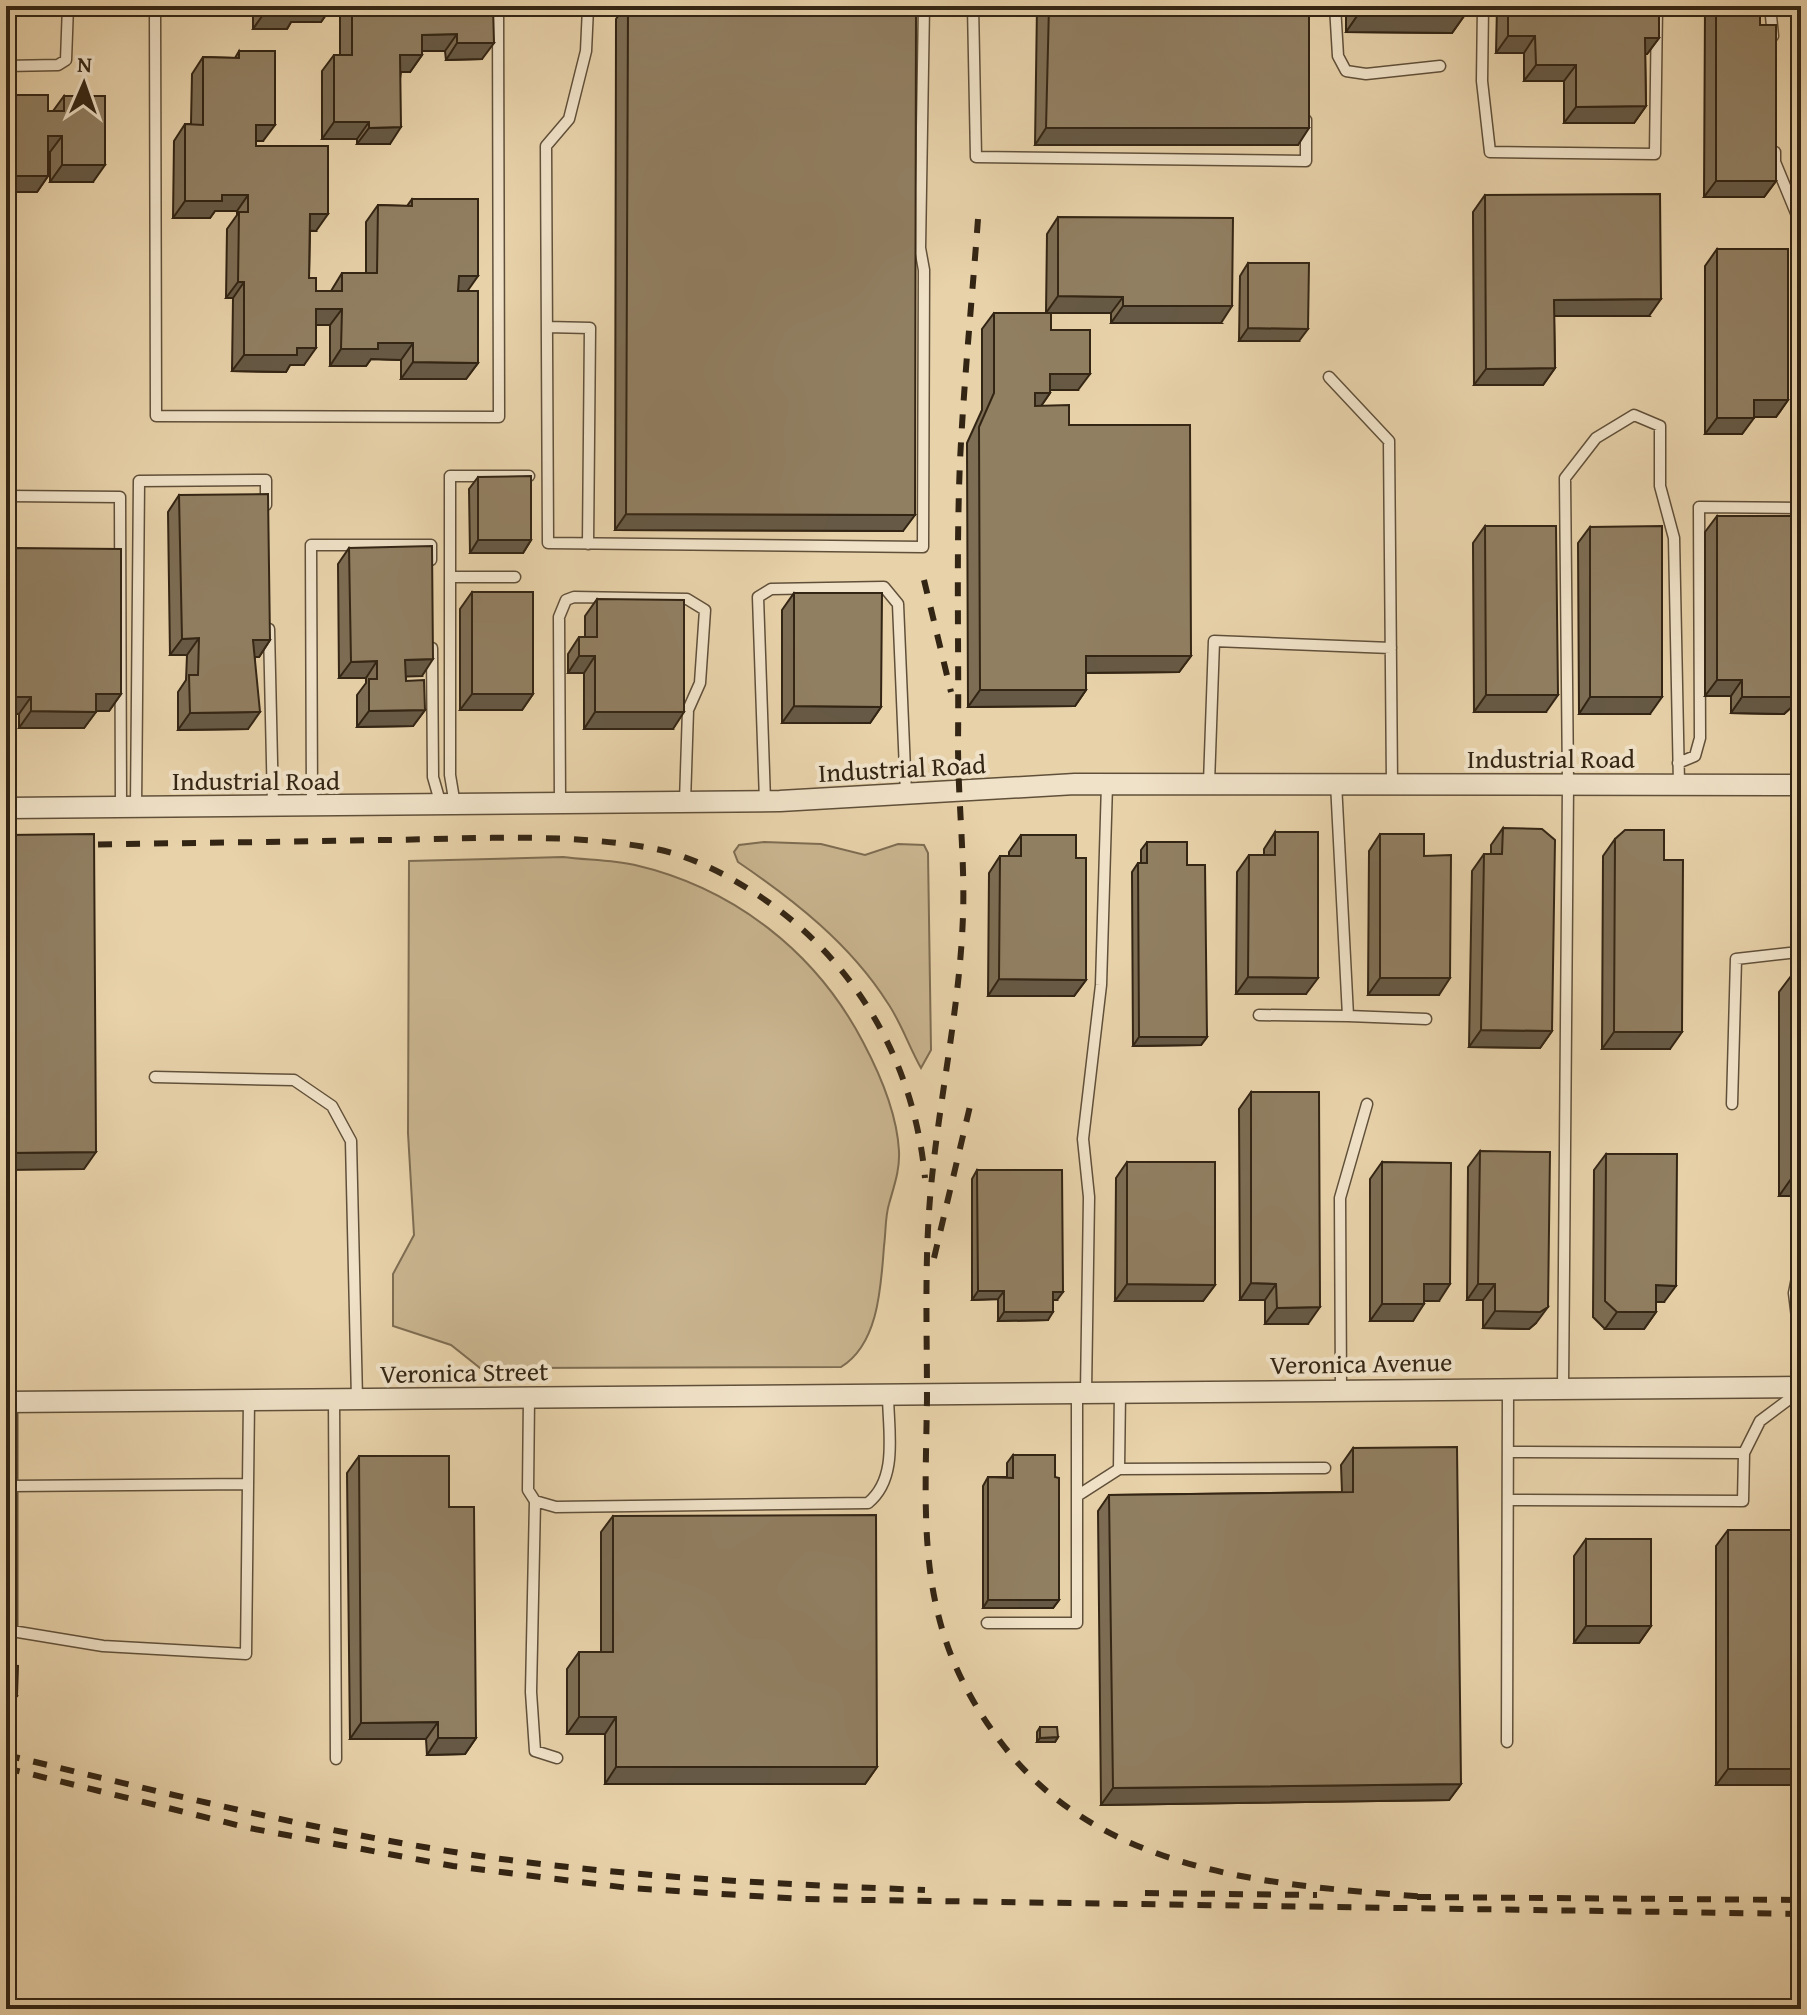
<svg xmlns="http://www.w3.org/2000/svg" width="1807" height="2015" font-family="'Gentium Book Plus',serif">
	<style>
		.green { fill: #c9b590; stroke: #7e6d52; stroke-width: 2 }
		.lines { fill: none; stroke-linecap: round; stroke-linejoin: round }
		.service-casing { stroke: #60503a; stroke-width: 13 }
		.minor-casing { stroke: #60503a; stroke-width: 23 }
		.service { stroke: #f0e2c8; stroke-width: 10 }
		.minor { stroke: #f0e2c8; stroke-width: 20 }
		.rail { stroke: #332514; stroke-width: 6; stroke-dasharray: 14 14; stroke-linecap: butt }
		.wall { fill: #7d6d54; stroke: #332514; stroke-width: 2 }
		.shaded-wall { fill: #665945; stroke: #332514; stroke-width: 2 }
		.building { fill: #917f62; stroke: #332514; stroke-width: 2 }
		.labels { text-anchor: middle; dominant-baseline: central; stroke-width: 8; stroke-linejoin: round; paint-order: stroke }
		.street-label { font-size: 26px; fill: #332514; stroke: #f0e2c8 }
	</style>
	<rect width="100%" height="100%" fill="#e8d2aa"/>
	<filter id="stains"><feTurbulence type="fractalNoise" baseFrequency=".0025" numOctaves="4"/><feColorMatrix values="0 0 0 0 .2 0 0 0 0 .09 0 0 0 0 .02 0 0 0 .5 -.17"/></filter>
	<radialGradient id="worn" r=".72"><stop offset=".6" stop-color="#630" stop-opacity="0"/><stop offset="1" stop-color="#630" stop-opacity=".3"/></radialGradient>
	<path class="green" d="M764,842L821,844L865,855L898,844L924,845L928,853L931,1050L921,1068C909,1047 901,1022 887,1002C850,944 794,900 738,862L734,852L739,845Z
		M563,857C586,860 612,860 635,865C734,888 816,952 863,1042C880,1074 897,1114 899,1151C900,1170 894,1186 889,1204C885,1217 886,1232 884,1246C881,1285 879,1344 841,1367L480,1368L451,1345L393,1326V1274L414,1235L408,1133L409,861Z"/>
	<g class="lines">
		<defs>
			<path id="service" d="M155,6L156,416L499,417L498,6
				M587,6L636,8
				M973,6L976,157L1306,161V120
				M1335,6L1338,56L1346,71L1366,74L1440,66
				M1483,6L1482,81L1490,152L1655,154L1657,6
				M1770,6L1773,36
				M588,8L586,51L569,119L546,146L548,543L923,547L924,270L920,248L924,6
				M6,66L58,65L66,60L68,6
				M1775,152V162L1801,225
				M547,327L590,328L588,544
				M1329,377L1389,441L1392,784
				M8,496L120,497L121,807
				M450,577H515
				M269,629L273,806
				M432,648L433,777L441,805
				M1678,763L1695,756L1700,738L1699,507L1801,508
				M1209,783L1214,641L1391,648
				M765,801L758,597L771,589L884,587L898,604L906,794
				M560,803L559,617L566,600L574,597L687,599L705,610L700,683L688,710L685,802
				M312,805L311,545H431V560
				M455,805L450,775V476H529
				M136,807L139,481L266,480V505
				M1259,1015L1348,1016L1336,783
				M1348,1016L1426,1019
				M155,1077L294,1080L332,1106L351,1141L357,1399
				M1732,1104L1736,959L1798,952L1801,945
				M1801,1258L1794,1293L1801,1351
				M1563,1387L1568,784L1565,478L1596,438L1634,415L1660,426V486L1674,538L1679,784
				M1341,1389L1340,1198L1367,1104
				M1120,1391L1119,1469L1325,1468
				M1086,1392L1089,1197L1083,1139L1101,985L1107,784
				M529,1397L528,1490L535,1501L556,1507L868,1503C899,1478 888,1430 888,1394
				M334,1399L336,1759
				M12,1402V1631L103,1646L246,1654L249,1400
				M1508,1452L1744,1453L1743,1501L1509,1500
				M1744,1453L1760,1421L1800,1391
				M12,1486L248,1484
				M1077,1496L1119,1469
				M535,1501L531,1692L535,1751L557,1758
				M987,1623H1077V1392
				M1507,1742L1508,1388"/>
			<path id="minor" d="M6,808L780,801L1075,784L1801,785
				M6,1402L1801,1387"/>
		</defs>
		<use href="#service" class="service-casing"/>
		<use href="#minor" class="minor-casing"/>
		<use href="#service" class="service"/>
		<use href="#minor" class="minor"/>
		<path class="rail" d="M978,219C972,300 964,380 960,461C956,555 959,650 958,744C958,801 965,859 963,916C960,1003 941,1090 932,1177C924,1251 927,1324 927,1399C925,1533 915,1631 1003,1745C1104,1876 1275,1885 1427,1897
			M924,580L951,692
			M70,845C175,843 280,842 384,840C474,839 568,832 656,849C689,856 722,872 750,890C851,953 914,1058 925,1178
			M934,1258L971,1102
			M6,1755C161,1792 316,1831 473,1855C624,1877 773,1884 925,1890
			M6,1768L249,1828L453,1866L629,1888L802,1899L1801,1914
			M1145,1893L1317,1895
			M1417,1897L1801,1900"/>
	</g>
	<path class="wall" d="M253,6H332L321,22H291L287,29H253Z
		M340,6H493L482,59L446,60L445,51H422V55L410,72H401L390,144H357V139H322V71L334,55H340Z
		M625,6H916L903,531L615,530L616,19Z
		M1037,6H1309L1298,145H1035Z
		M1346,6H1464V16L1452,33L1346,32Z
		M1497,6H1659V38L1647,54H1645L1646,106L1634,123H1564V81H1524V53H1496Z
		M1705,6H1760V25L1776,181L1764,197H1704Z
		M239,51L263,141H256V146L316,231H310L309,278L316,291H331L342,273H366V222L378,205L407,206L412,199L467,291L478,363L466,379H401V360L371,359L366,366H330V325H316L304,365H290L286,372L232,371L233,298H226L227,229L237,215V211H215L210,218H173L174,141L185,124H191L192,74L203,57L235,58Z
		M64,96L93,182H50V152H48V176L37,192L48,111H53Z
		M1485,195L1649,316H1554L1555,368L1543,385H1474L1473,212Z
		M1058,217L1221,323H1111V313H1046L1047,234Z
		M1717,249L1788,400L1776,417H1754L1742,434H1705V266Z
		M1248,263L1299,341H1239L1240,276Z
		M994,313L1051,330L1078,390H1050V393L1041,406L1069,425L1191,656L1179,672L1086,673V690L1075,706L968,707L967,443L982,410V329Z
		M478,477L531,540L523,553H470L469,489Z
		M179,495L270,640L259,657H255L248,729L178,730V692L186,680L187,655H170L168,512Z
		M1717,516L1795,704L1784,714L1731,713V696H1705V532Z
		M1485,526L1546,712H1474L1473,543Z
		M1590,527L1650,714H1579L1578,543Z
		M16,548L121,694L109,711H96L84,728H19V714L6,713V563Z
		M349,548L422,676H406V681L425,710L413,726L357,727V695L366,683V678H339L338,564Z
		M472,592L533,694L522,710H460V609Z
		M794,593L881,707L870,723H782V610Z
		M597,599L673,729H584V673H568V654L579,637H585V616Z
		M1503,828L1552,1031L1540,1048L1469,1047L1472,871L1484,854H1491V845Z
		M1275,832L1306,994H1236L1237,872L1249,855H1264V849Z
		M1380,834L1424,856L1439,995H1368L1369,851Z
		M1021,835L1076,858L1086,980L1074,996H988L989,873L1000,856H1009V852Z
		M1615,839L1664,860L1670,1049H1602L1603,856Z
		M1147,842L1187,865L1207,1037L1201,1045L1133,1046L1132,872L1138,863H1141V850Z
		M1791,976L1801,1196H1779V992Z
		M1251,1092L1308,1324H1265V1300H1240L1239,1109Z
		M1480,1151L1536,1323L1529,1329L1483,1328V1300H1467L1468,1167Z
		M1606,1154L1664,1302H1656V1312L1644,1329H1605L1593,1317L1594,1170Z
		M1127,1162L1215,1285L1203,1301H1115L1116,1178Z
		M1382,1162L1439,1301H1424L1413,1321H1370V1179Z
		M977,1170L1057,1300H1053L1048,1320L998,1321V1299L972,1300V1179Z
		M1353,1448L1461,1784L1449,1800L1101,1805L1098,1511L1109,1495L1342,1492L1341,1465Z
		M1013,1455L1059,1600L1053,1608H983V1486L988,1477H1007V1463Z
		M359,1456L449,1507L476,1738L465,1754L427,1755L426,1739H350L347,1473Z
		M613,1516L877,1767L865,1784H605V1734H567V1669L579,1652H601V1532Z
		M1728,1530H1801V1785H1716V1546Z
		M1586,1539L1651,1626L1639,1643H1574V1556Z
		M1040,1727L1058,1737L1055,1742H1037V1732Z"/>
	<path class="shaded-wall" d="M298,6H332L321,22H291L287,29H253L265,12Z
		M1357,16H1464L1452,33L1346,32Z
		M457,34L445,51H410L422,35Z
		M1508,36H1535L1524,53H1496Z
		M1645,38H1659L1647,54H1634Z
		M457,43H494L482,59L446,60Z
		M400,55H422L410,72H389Z
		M1536,65H1576L1564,81H1524Z
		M1646,106L1634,123H1564L1576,107Z
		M334,122H369L357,139H322Z
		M256,125H275L263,141H244Z
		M401,127L390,144H357L369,128Z
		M1046,128H1309L1298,145H1035Z
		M48,136H62L50,152H37Z
		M62,165H105L93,182H50Z
		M6,176H48L37,192H6Z
		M1716,181H1776L1764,197H1704Z
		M222,195H248L237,211H215L210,218H173L185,201Z
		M310,214H328L316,231L298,230Z
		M459,276H478L466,293H447Z
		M238,282H244L233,298H226Z
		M1058,296L1123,297L1111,313H1046Z
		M1661,299L1649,316H1543L1554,300Z
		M1123,306H1232L1221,323H1111Z
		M316,309H342L330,325H304Z
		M1248,328L1308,329L1299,341H1239Z
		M378,343H413L401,360L371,359L366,366H330L341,349Z
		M297,348H316L304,365H290L286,372L232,371L244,355Z
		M413,362L478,363L466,379H401Z
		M1555,368L1543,385H1474L1486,369Z
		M1050,374H1090L1078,390H1039Z
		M1035,393H1050L1039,409H1024Z
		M1754,400H1788L1776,417H1742Z
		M1717,418H1754L1742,434H1705Z
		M626,514L915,515L903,531L615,530Z
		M478,540H531L523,553H470Z
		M199,638L187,655H170L182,639Z
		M253,640H270L259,657H242Z
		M579,656H595L584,673H568Z
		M1086,656H1191L1179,672L1075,673Z
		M433,659L422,676L394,677L405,660Z
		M377,661L366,678H339L351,662Z
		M1717,680H1742L1731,696H1705Z
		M980,690H1086L1075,706L968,707Z
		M1801,692V695L1795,704L1784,714L1731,713L1742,697Z
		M96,694H121L109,711H85Z
		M472,694H533L522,710H460Z
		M1486,695H1558L1546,712H1474Z
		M16,697H31L19,714L6,713V711Z
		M1590,697H1662L1650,714H1579Z
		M794,706L881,707L870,723H782Z
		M425,710L413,726L357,727L369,711Z
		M31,711L96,712L84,728H19Z
		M260,712L248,729L178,730L190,713Z
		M595,712H684L673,729H584Z
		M1248,977L1318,978L1306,994H1236Z
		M1380,978H1450L1439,995H1368Z
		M999,979L1086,980L1074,996H988Z
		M1481,1030L1552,1031L1540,1048L1469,1047Z
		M1614,1032H1682L1670,1049H1602Z
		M1139,1037H1207L1201,1045L1133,1046Z
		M96,1152L84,1169L6,1170V1153Z
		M1791,1179H1801V1196H1779Z
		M1251,1283L1276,1284L1265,1300H1240Z
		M1127,1284L1215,1285L1203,1301H1115Z
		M1424,1284H1450L1439,1301H1413Z
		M1478,1284H1495L1483,1300H1467Z
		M1656,1285L1676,1286L1664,1302H1644Z
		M978,1291H1004L998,1299L972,1300Z
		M1053,1292H1063L1057,1300H1048Z
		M1382,1304H1424L1413,1321H1370Z
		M1320,1307L1308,1324H1265L1277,1308Z
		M1548,1307L1536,1323L1529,1329L1483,1328L1495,1311Z
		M1004,1312H1053L1048,1320L998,1321Z
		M1617,1312H1656L1644,1329H1605Z
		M988,1600H1059L1053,1608H983Z
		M1586,1626H1651L1639,1643H1574Z
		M6,1695L17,1696L11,1704H6Z
		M579,1717H616L605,1734H567Z
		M438,1722L426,1739H350L361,1723Z
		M1058,1737L1055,1742H1037L1040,1738Z
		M438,1738H476L465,1754L427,1755Z
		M616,1767H877L865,1784H605Z
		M1728,1769H1801V1785H1716Z
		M1461,1784L1449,1800L1101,1805L1113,1788Z"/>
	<path class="building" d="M265,6H298V12H265Z
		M352,6H493L494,43H457V34L422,35V55H400L401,127L369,128V122H334V55H352Z
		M628,6H916L915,515L626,514Z
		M1049,6H1309V128H1046Z
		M1357,6H1464V16H1357Z
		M1508,6H1659V38H1645L1646,106L1576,107V65H1536L1535,36H1508Z
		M1716,6H1760V25H1776V181H1716Z
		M239,51H275V125H256V146H328V214H310L309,278H316V291H342V273H377L378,205L412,206V199H478V276H459L458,291H478V363L413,362V343H378V349H341L342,309H316V348H297V355H244V282H238L239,212H248V195H222V201H185V124L203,125V57L239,58Z
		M6,95H48V111H64V96H105V165H62V136H48V176H6Z
		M1660,194L1661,299L1554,300L1555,368L1486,369L1485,195Z
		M1058,217L1233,218L1232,306H1123V297L1058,296Z
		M1717,249H1788V400H1754V418H1717Z
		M1248,263H1309L1308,329L1248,328Z
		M994,313H1051V330H1090V374H1050V393H1035V406L1069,405V425H1190L1191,656H1086V690H980L979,427L994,393Z
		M531,476V540H478V477Z
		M268,494L270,640H253L260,712L190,713L189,675H198L199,638L182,639L179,495Z
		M1717,516H1801V692L1795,697H1742V680H1717Z
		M1485,526H1556L1558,695H1486Z
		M1662,526V697H1590V527Z
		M432,546L433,659L405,660L406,681L424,680L425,710L369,711V679H377V661L351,662L349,548Z
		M16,548L121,549V694H96V712L31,711V697H16Z
		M472,592H533V694H472Z
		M794,593H882L881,707L794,706Z
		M597,599L684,600V712H595V656H579V637H597Z
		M1503,828L1542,829L1555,840L1552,1031L1481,1030L1484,854H1502Z
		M1625,830H1664V860H1683L1682,1032H1614L1615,839Z
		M1275,832H1318V978L1248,977L1249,855H1275Z
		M94,834L96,1152L6,1153V835Z
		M1380,834H1424V856L1451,855L1450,978H1380Z
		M1021,835H1076V858H1086V980L999,979L1000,856H1021Z
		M1147,842H1187V865H1205L1207,1037H1139L1138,863H1147Z
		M1801,975V1179H1791V976Z
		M1251,1092H1319L1320,1307L1277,1308L1276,1284L1251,1283Z
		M1480,1151L1550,1152L1548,1307L1540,1312L1495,1311V1284H1478Z
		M1606,1154H1677L1676,1286L1656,1285V1312H1617L1605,1301Z
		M1127,1162H1215V1285L1127,1284Z
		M1382,1162L1451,1163L1450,1284H1424V1304H1382Z
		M977,1170H1062L1063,1292H1053V1312H1004V1291H978Z
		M1457,1447L1461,1784L1113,1788L1109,1495L1353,1492V1448Z
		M1013,1455H1055V1477L1059,1478V1600H988V1477L1013,1478Z
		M359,1456H449V1507H474L476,1738H438V1722L361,1723Z
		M876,1515L877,1767H616V1717H579V1652H613V1516Z
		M1728,1530H1801V1769H1728Z
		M1586,1539H1651V1626H1586Z
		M6,1665L18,1666L17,1696L6,1695Z
		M1040,1727H1057L1058,1737L1040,1738Z"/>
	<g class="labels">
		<g class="street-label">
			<text x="1551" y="758">Industrial Road</text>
			<text transform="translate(902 768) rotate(-3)">Industrial Road</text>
			<text x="256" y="780">Industrial Road</text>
			<text transform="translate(1361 1363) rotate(-1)">Veronica Avenue</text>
			<text transform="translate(464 1372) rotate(-1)">Veronica Street</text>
		</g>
	</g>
	<rect width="1807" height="2015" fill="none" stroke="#e8d2aa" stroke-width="32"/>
	<rect x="8" y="8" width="1791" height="1999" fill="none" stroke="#332514" stroke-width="4"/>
	<rect x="16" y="16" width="1775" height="1983" fill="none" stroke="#332514" stroke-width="2"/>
	<g transform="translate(84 84) rotate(2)" stroke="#f0e2c8" stroke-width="6" paint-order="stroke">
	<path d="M0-6L14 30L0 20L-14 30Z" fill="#332514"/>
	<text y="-12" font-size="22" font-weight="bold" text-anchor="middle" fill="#332514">N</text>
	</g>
	<rect width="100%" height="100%" filter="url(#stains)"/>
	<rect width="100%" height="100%" fill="url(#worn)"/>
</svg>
